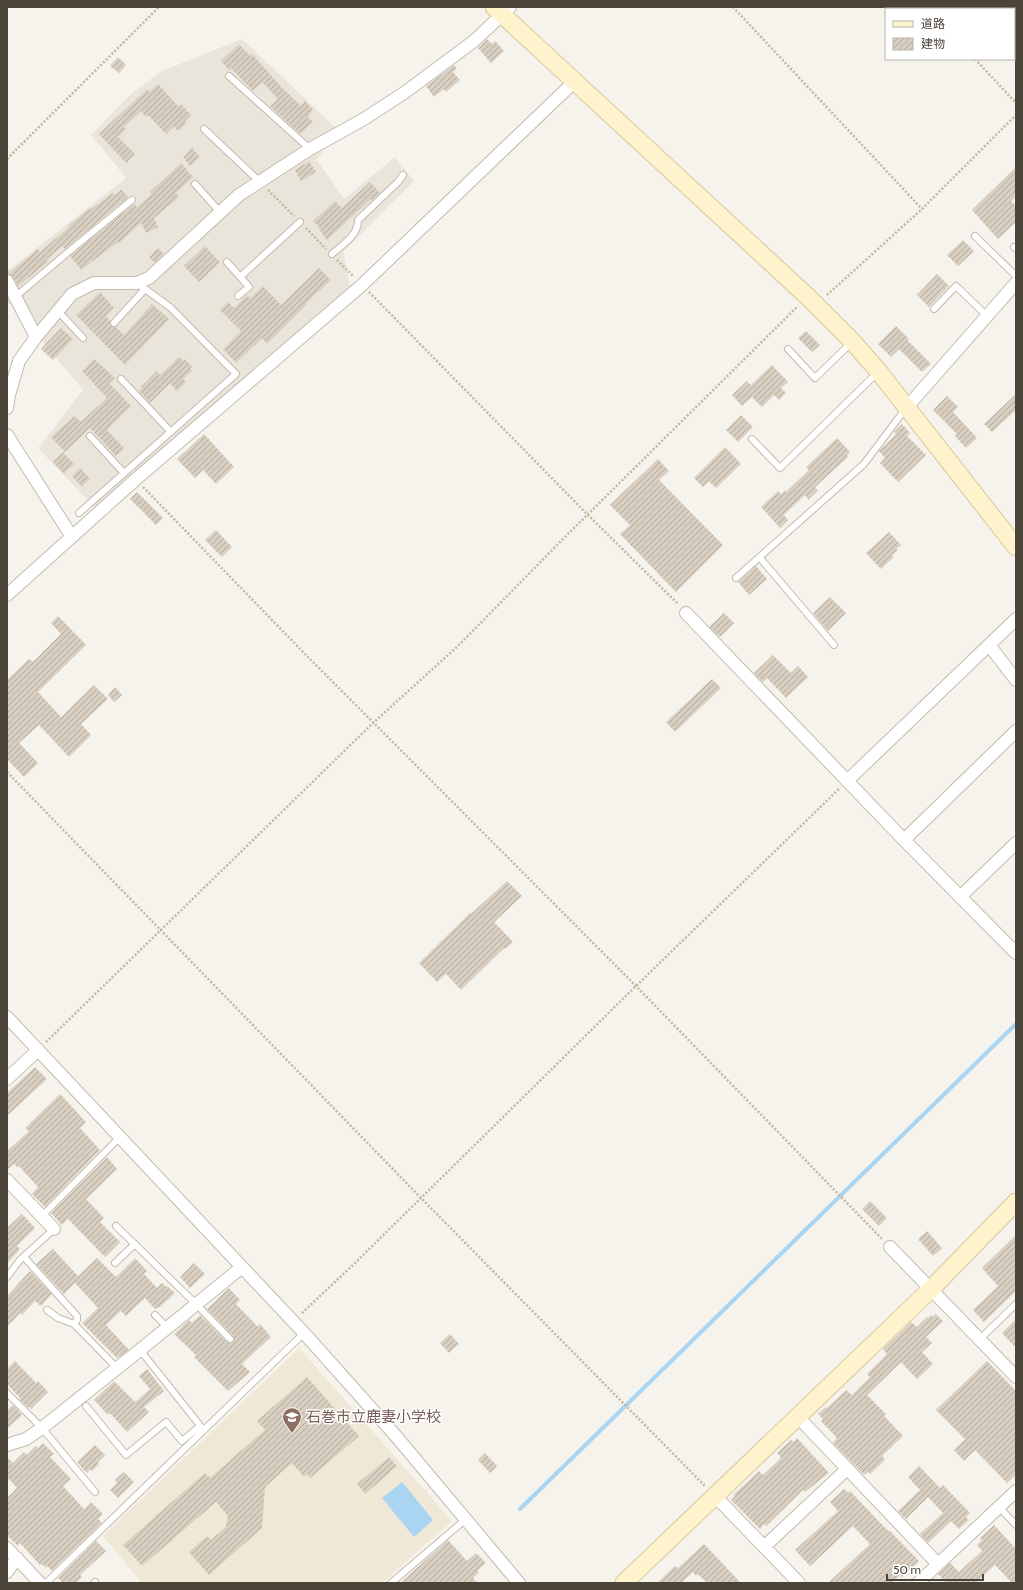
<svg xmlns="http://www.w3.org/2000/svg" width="1023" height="1590" font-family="Cabin,'Noto Sans JP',sans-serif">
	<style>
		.residential { fill: #eae5da }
		.education { fill: #efe8d6 }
		.water { fill: #a9d4f2 }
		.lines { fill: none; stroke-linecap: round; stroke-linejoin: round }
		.stream { stroke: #a9d4f2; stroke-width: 4 }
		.building { fill: url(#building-hatch) }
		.lane-casing { stroke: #c2bbae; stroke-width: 8 }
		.street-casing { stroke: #c2bbae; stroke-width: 14 }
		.secondary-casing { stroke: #d6c79b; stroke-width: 19 }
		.path { stroke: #c4b79f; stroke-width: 2.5; stroke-dasharray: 2 2; stroke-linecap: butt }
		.lane { stroke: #fff; stroke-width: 6 }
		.street { stroke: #fff; stroke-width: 12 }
		.secondary { stroke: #fff3cd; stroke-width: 17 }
		.labels { text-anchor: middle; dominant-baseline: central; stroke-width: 3; stroke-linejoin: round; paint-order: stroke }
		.education-label { font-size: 15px; fill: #785e54; stroke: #fff; text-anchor: start }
	</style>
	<defs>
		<pattern id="building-hatch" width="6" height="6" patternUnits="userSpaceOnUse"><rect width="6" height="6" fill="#d8cfc1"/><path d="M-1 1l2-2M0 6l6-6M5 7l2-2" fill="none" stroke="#b1aa9e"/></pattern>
	</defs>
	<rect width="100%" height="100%" fill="#f6f3ec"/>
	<path class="residential" d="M242,39L337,129L317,160L344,199L395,157L414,181L343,252L350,286L134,474L96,509L38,448L83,390L12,305L7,303V268L10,269L126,178L91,135L131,94L160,72Z"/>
	<path class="education" d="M299,1348L452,1521L382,1583H142L103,1536Z"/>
	<path class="water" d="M402,1482L433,1520L414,1537L382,1498Z"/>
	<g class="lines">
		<path class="stream" d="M520,1509L1016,1024"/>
	</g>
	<path class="building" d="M487,39L492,44L495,41L504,51L491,63L478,48Z
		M239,44L250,56L252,54L285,91L301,106L305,101L313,110L308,117L313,122L300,134L270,106L278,99L262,82L253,91L231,68L229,70L221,61Z
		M118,57L126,65L119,73L110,66Z
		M454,65L457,69L453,72L460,80L446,92L444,89L434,97L426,86Z
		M158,84L178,106L181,104L191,115L185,121L187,123L178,131L174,126L166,134L148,115L146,117L141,111L124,127L126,129L118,137L135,154L126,163L99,134L147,89L149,92Z
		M192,148L200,157L190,166L183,157Z
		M309,161L316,172L301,181L295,170Z
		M181,163L193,177L176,193L179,197L154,218L158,227L146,233L141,223L119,243L118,242L81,270L70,256L134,204L137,207L152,194L150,192Z
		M1016,167V196L1011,201L1016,206V222L998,239L972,210Z
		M370,182L380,193L372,201L371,199L327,240L319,229L320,228L313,221L335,201L342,208Z
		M121,189L128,197L65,249L62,246L46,260L48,262L18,286L13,277L8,274L38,249L40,252L69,227L68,226L90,208L91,209L113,193L115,195Z
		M963,240L974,251L958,266L947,255Z
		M205,246L220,262L199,282L184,266Z
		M158,248L164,254L155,263L149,257Z
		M319,268L331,280L306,303L307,304L267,344L262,338L236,363L223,349L241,331L220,310L228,302L234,308L247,295L250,298L263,286L281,305Z
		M937,274L949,286L929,307L917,295Z
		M100,292L114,308L106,316L110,321V325L113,327H116L124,335L152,304L169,319L125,365L76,315Z
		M896,326L909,339L907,340L931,364L922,372L899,349L891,357L878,344Z
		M61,328L73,339L53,360L41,349Z
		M806,331L820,345L812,352L798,338Z
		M179,357L183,361L185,359L192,367L190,369L192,371L183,379L186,382L177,391L170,383L150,403L139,391L142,388L141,387L157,371L160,375Z
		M94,359L115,378L109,383L131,406L107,430L124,448L116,456L90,428L65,452L51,437L74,416L81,422L107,398L82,371Z
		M772,365L788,382L781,388L786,393L779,400L774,395L762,407L752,397L742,406L732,395L747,381L751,385Z
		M1016,394V410L992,432L984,424Z
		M947,396L958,407L953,412L977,438L966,448L955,436L957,434L933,410Z
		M741,415L753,427L738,442L726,430Z
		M902,424L910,433L907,436L926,455L898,482L880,463L885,458L879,451L896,434L894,432Z
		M204,434L234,467L216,484L203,470L195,478L177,459Z
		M837,438L850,452L847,455L848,457L815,487L818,490L808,500L805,495L784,515L788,520L780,528L761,507L778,491L781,494L785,490L786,492L809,470L806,467Z
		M725,447L741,464L716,488L709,481L703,487L694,478Z
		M63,452L74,464L64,474L53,462Z
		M658,459L669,471L659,480L723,545L676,592L620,534L630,525L610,505Z
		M80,468L90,479L82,487L72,476Z
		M137,492L163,518L156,525L130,499Z
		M216,530L232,547L222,557L205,540Z
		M889,532L901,545L896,549L898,550L892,555L894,557L881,569L866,553Z
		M756,566L767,579L749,595L738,582Z
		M830,597L846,613L828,631L813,613Z
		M724,613L734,623L720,637L709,627Z
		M58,616L86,645L38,692L61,717L94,685L108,699L81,724L91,735L69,757L39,725L19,743L38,763L24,777L7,759V680L29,659L33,662L61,634L51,623Z
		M773,655L791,673L798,666L808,677L786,698L767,678L763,682L754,673Z
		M712,679L721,688L675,732L666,722Z
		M115,687L122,695L114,702L108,695Z
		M507,881L522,896L494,922L513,942L505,949L504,948L461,990L446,974L437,982L419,963L470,913L471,914Z
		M35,1067L47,1079L7,1116V1093Z
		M60,1094L86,1122L80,1128L100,1150L45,1207L32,1194L38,1187L19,1166L18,1168L14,1164L7,1170V1151L29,1131L25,1128Z
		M107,1157L117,1169L86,1199L104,1218L100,1222L120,1242L105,1257L68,1219L62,1225L51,1213Z
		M870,1201L887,1218L879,1226L862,1209Z
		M22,1214L35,1228L17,1246L20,1249L7,1264V1228Z
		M927,1231L942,1248L933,1256L918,1239Z
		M1016,1235V1291L984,1322L973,1310L998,1286L982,1268Z
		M53,1249L78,1276L97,1258L116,1277L135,1258L147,1271L144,1274L157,1288L162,1283L166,1287L167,1286L175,1293L159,1308L158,1307L155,1309L145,1298L126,1316L121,1311L106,1325L129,1350L117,1358L82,1323L98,1308L75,1283L64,1294L36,1264Z
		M194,1263L205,1274L190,1288L180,1277Z
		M30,1271L52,1294L41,1306L35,1301L22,1315L20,1313L7,1327V1296Z
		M229,1288L240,1300L236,1304L258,1327L260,1324L271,1337L242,1364L250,1372L228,1391L194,1357L196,1355L174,1334L189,1320L192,1323L200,1315L227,1342L229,1343L233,1342L234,1340L233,1336L207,1309Z
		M936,1314L943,1321L926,1337L932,1343L922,1352L933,1364L917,1379L901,1362L867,1395L886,1414L884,1416L903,1436L882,1456L885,1460L870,1474L868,1472L864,1475L833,1443L837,1438L821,1421L823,1419L818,1414L826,1407L827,1408L846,1390L852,1395L870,1377L867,1374L887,1354L883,1349L911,1322L917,1327L927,1317L928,1318L931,1315L933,1317Z
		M1016,1319V1348L1002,1333Z
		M450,1334L459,1344L449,1353L440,1343Z
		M15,1361L36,1383L38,1381L48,1392L31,1409L30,1407L29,1408L19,1399L20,1398L7,1384V1369Z
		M987,1361L1016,1391V1474L1007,1483L975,1450L964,1461L954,1450L965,1439L936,1410Z
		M147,1369L164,1391L144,1407L149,1412L127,1432L110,1413L108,1415L94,1400L114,1381L135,1402L150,1389L139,1376Z
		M307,1377L359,1436L310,1478L307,1474L304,1477L292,1463L265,1487L262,1528L209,1575L189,1552L207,1536L211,1540L226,1527L228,1516L216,1502L142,1566L123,1545L205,1473L210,1478L265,1430L257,1421Z
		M13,1405L22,1415L7,1429V1410Z
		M797,1438L829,1473L805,1492L803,1490L766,1526L764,1524L760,1529L731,1500L735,1496L733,1495L759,1471L763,1475L781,1458L777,1453L791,1440L794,1442Z
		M43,1443L54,1454L50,1457L71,1479L63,1486L84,1509L91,1502L103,1514L98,1519L102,1523L52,1571L47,1566L46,1568L42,1564L40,1565L20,1543L18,1546L7,1535V1498L17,1488L7,1477V1457L13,1463L24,1452L27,1455L36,1446L38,1448Z
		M95,1445L105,1455L98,1462L99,1464L92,1471L90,1469L87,1473L77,1462Z
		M485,1453L497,1466L490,1473L478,1460Z
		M389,1457L397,1466L365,1494L357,1484Z
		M919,1466L940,1488L943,1485L970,1513L966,1517L969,1520L959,1529L951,1521L928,1543L920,1534L943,1513L928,1497L906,1519L898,1511L920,1490L908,1477Z
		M124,1472L134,1482L118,1498L110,1490L117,1483L115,1480Z
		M844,1489L848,1493L850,1491L888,1531L889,1530L919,1561L902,1577L900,1575L892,1583H828L870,1544L853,1526L810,1566L795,1550L838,1511L830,1502Z
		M994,1525L1016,1549V1583H1012L995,1565L976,1583H946L938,1574L950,1563L959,1572L982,1551L977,1545L982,1540L980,1538Z
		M448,1540L467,1561L476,1553L486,1563L477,1571L479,1572L473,1578L478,1583H400Z
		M96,1541L106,1551L80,1575L82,1577L76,1583H63L58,1578Z
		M704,1544L741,1583H707L698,1574L696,1576L693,1572L681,1583H657L675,1566L678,1568Z"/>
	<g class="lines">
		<defs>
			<path id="lane" d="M229,76L310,149
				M204,129L259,181
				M195,184L220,212
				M975,236L1016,276
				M1014,247L1016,249
				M332,254C343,244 358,236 358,220L398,182L403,175
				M227,262L249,287L238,296
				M240,277L300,222
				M15,297L73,248L132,200
				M934,309L956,286L987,316
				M58,311L83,338
				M114,323L145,289
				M788,349L815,378L852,342
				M121,379L171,432
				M90,436L124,473
				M752,439L780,468L878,372
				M79,513L236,374L171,308L137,283
				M760,558L834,645
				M736,578L864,464L906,408
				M42,1216L120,1137
				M116,1226L196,1304L230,1339
				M24,1257L77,1316V1320L74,1324
				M115,1263L135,1244
				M7,1277L20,1260L54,1229
				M47,1310L58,1318L74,1324L117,1368
				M155,1315L167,1327
				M980,1339L1016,1304
				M140,1350L202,1428
				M7,1393L42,1428L95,1492
				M86,1406L126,1455L166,1422L182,1441L200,1426
				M999,1507L1016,1525
				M46,1583L304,1333
				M94,1583L95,1582
				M391,1583L466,1519"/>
			<path id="street" d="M7,281L36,337
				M907,407L1016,283
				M7,408L9,395L19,361L36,337L72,294L94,283H137L149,278L239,195L310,149L364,119L404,93L474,41L510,7
				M7,435L72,537
				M7,595L135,480L362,285L574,82
				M686,613L904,840L1016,953
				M989,645L1016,680
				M847,781L1016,619
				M904,840L1016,731
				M960,897L1016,843
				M7,1017L304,1333L395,1435L519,1583
				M7,1079L38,1050
				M7,1180L54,1229
				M890,1247L1016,1377
				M798,1417L938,1564
				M7,1445L26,1439L42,1428L140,1350L242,1267
				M715,1496L799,1583
				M764,1547L847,1469
				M7,1548L40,1583
				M7,1572L17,1558
				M918,1583L1016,1491"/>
			<path id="secondary" d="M494,7L808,297L853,342L879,372L1016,547
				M624,1583L931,1289L1016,1202"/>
		</defs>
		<use href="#lane" class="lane-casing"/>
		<use href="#street" class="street-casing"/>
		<use href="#secondary" class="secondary-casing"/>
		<path class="path" d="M733,7L922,209
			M927,7L929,9
			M975,59L1016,103
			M7,159L159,7
			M268,190L294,216
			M306,228L326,249
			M337,260L354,277
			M369,292L588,515L678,604
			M827,295L922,209L1016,115
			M143,487L305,654L636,986L882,1239
			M7,772L421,1198L706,1487
			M46,1042L373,723L458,646L563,539L798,306
			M302,1313L354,1264L636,986L839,789"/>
		<use href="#lane" class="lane"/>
		<use href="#street" class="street"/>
		<use href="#secondary" class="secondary"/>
	</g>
	<defs>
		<symbol id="school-pin" viewBox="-11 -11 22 30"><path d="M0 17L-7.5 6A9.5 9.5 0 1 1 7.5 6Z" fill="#8d6e63" stroke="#fff"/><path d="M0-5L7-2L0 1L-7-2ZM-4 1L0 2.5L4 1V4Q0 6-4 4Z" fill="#fff"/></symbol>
	</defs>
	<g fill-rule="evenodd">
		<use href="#school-pin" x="281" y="1406" width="22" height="30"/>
	</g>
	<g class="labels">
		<g class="education-label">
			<text x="306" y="1417">石巻市立鹿妻小学校</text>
		</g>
	</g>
	<rect width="1023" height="1590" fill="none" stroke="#4b4439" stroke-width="16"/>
	<rect x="885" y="8" width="130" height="52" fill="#ffffff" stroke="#b7b4b0"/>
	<rect x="893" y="21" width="20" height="6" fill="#fff3cd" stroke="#b7b4b0"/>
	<text x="921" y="28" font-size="12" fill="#4b4439">道路</text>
	<rect x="893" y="38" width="20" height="12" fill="url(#building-hatch)" stroke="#b7b4b0"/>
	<text x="921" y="48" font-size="12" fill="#4b4439">建物</text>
	<path d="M887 1574v6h96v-6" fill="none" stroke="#4b4439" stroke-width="2"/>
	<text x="893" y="1574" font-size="12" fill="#4b4439" stroke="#ffffff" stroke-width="3" paint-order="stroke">50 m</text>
</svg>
